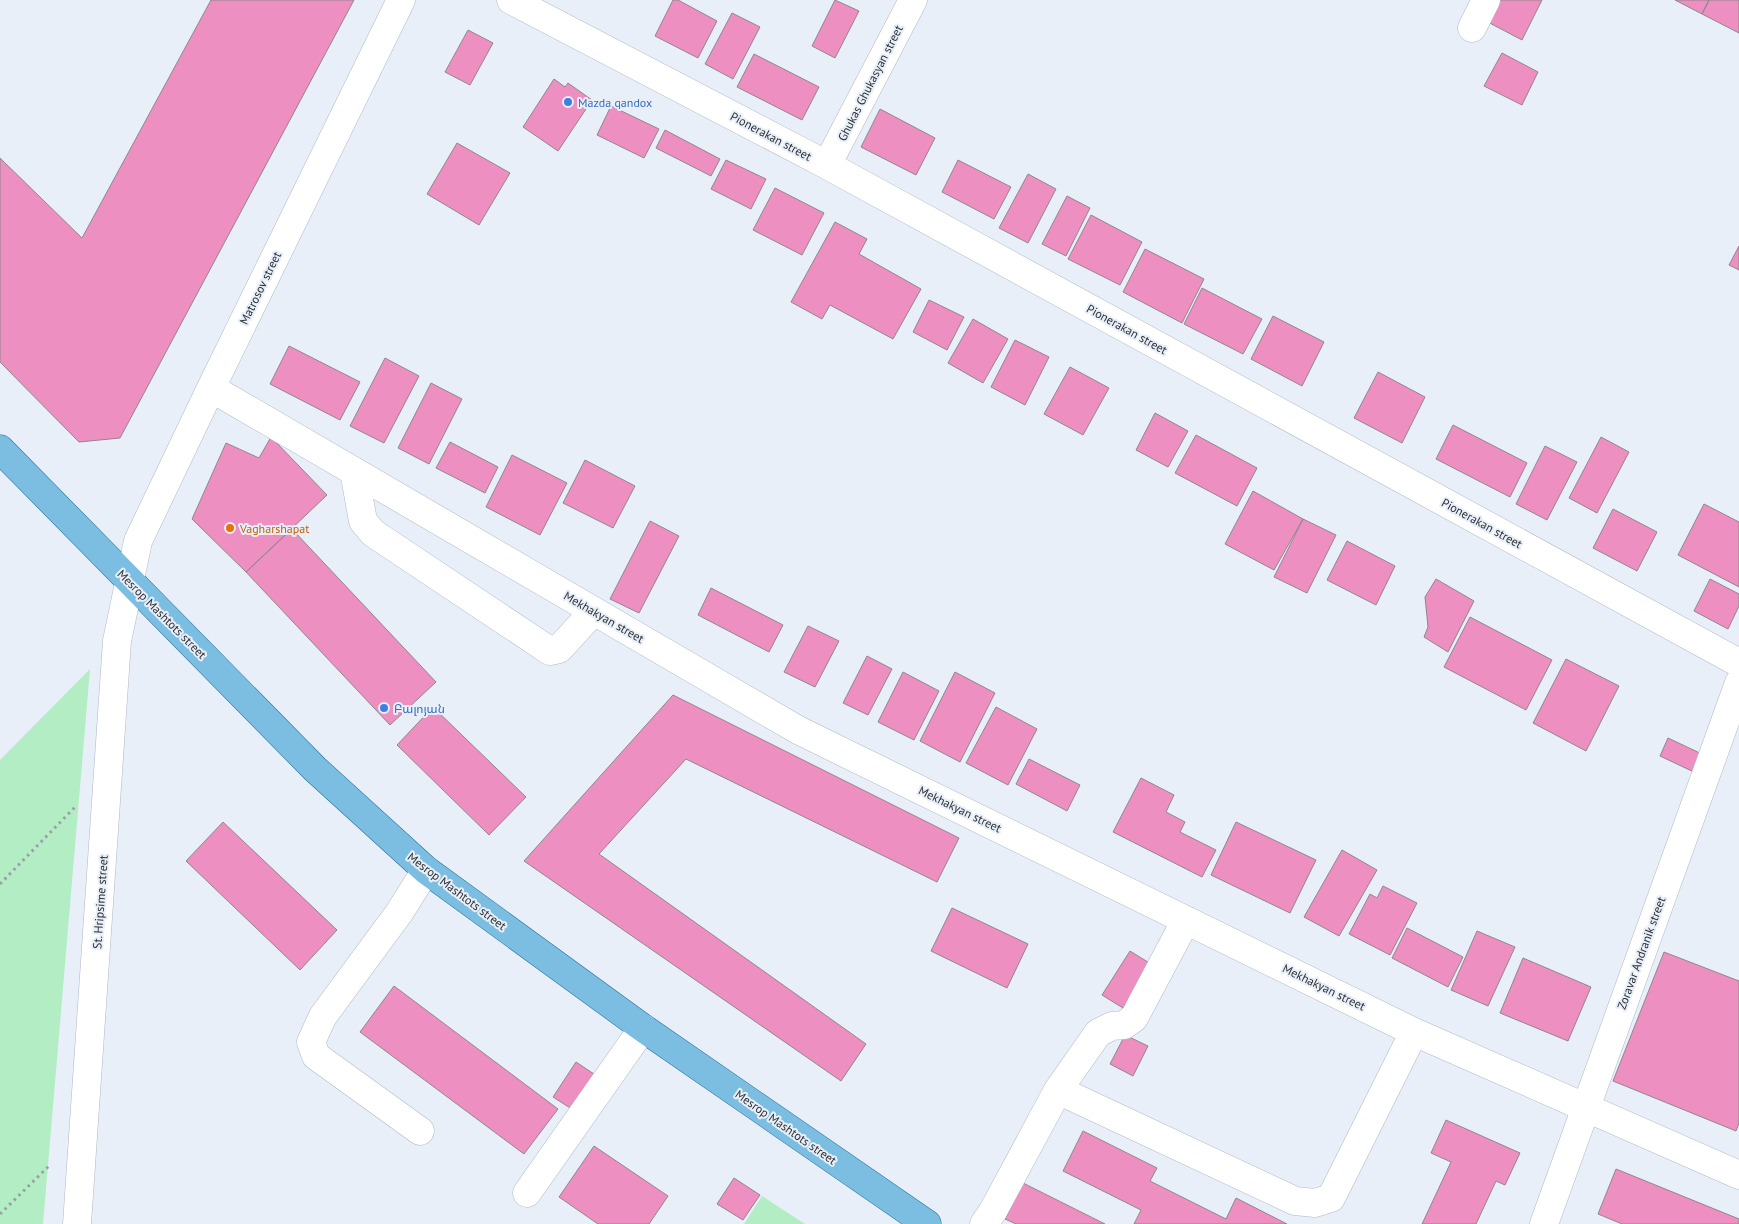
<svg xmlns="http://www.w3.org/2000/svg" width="1739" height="1224" font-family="'PT Sans','Noto Sans Armenian',sans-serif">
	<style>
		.green { fill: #b2edc3 }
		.building { fill: #ee8fc2; stroke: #91868b }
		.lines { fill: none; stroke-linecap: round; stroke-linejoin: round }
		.minor-casing { stroke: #b1b8c2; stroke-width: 29 }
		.major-casing { stroke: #267098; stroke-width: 29 }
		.path { stroke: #999fa6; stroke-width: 3; stroke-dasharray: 2.5 4; stroke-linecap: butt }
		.minor { stroke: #fff; stroke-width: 28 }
		.major { stroke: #7bbee2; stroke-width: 28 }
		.shop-dot { fill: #3f7fe0; stroke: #e8eff9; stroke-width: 2 }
		.food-dot { fill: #e8710a; stroke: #e8eff9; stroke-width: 2 }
		.labels { text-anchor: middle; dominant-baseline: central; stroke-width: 4; stroke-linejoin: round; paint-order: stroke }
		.street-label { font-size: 12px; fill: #2d3033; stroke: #e8eff9 }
		.shop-label { font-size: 12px; fill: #366cbe; stroke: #e8eff9; text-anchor: start }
		.food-label { font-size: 12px; fill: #c56008; stroke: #e8eff9; text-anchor: start }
	</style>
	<rect width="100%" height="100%" fill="#e8eff9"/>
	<path class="green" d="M90,669L43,1224H0V760Z
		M762,1196L805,1224H744Z"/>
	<path class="building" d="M211,0H354L120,438L79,442L0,362V158L82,238Z
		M673,0H678L717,21L698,58L655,36Z
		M835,0L859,11L835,58L812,46Z
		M1492,0H1542L1522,40L1482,19Z
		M1675,0H1709L1702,14Z
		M1709,0H1739V33L1702,14Z
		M732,13L760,27L733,79L705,64Z
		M468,30L493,43L470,85L445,72Z
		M1502,53L1538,72L1522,105L1484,86Z
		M754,54L819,87L802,120L737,87Z
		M554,79L565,87L568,83L592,100L558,151L523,127Z
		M611,106L659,129L644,158L597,135Z
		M880,109L935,138L916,175L861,147Z
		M665,130L720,159L711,176L656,148Z
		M457,143L510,173L479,225L427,194Z
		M726,160L766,179L751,209L711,189Z
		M958,160L1011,187L994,219L942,192Z
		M1028,174L1056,189L1028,243L999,228Z
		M775,188L824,213L802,255L753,230Z
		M1067,196L1090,208L1066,256L1042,244Z
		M1091,215L1142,242L1120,285L1068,259Z
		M835,222L867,239L859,254L921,289L893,339L830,305L822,319L791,302Z
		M1739,246V270L1729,265Z
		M1145,249L1204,279L1182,323L1123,292Z
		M1202,288L1262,319L1243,354L1184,324Z
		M929,300L964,317L947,350L913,332Z
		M1273,316L1324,342L1302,386L1251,359Z
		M973,319L1008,339L983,383L948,363Z
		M1015,340L1049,357L1025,405L991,387Z
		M289,346L360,382L340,420L270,384Z
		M385,358L419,376L384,443L350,426Z
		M1070,367L1109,388L1083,435L1044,414Z
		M1378,372L1425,397L1402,443L1354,418Z
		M431,383L462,399L429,464L398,448Z
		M1155,413L1188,431L1168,467L1136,450Z
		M1453,425L1527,463L1510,497L1436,459Z
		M1196,435L1257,468L1237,506L1175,473Z
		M271,437L327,495L246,572L192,519L226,443L259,458Z
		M1601,437L1629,452L1597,513L1569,498Z
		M450,442L498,467L485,493L436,468Z
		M1545,446L1577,462L1547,520L1516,504Z
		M512,455L567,483L540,535L486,507Z
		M585,460L635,486L613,528L563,503Z
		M1253,491L1303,519L1274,570L1225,544Z
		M1704,504L1739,522V587L1678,555Z
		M1613,509L1657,532L1637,571L1593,548Z
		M1303,519L1336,535L1307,593L1274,577Z
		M650,521L679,536L639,613L610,599Z
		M292,529L436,682L390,725L246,572Z
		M1347,541L1395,566L1376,605L1327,580Z
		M1436,579L1474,601L1448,652L1424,637L1428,627L1425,597Z
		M1710,579L1739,594V606L1728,629L1694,611Z
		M711,588L783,625L769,652L698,615Z
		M1470,617L1552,660L1526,710L1444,667Z
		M808,626L839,641L815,687L784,672Z
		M867,656L892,669L868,715L843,703Z
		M1566,659L1619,686L1586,751L1533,723Z
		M903,672L939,691L914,740L878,722Z
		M955,672L995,693L960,762L920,741Z
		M673,695L959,838L937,882L686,759L599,854L866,1044L841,1081L524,861Z
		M433,707L526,797L489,835L397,745Z
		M996,707L1037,729L1008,785L966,763Z
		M1668,738L1704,755L1696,773L1660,756Z
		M1029,759L1080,785L1067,811L1016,784Z
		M1141,778L1174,795L1166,812L1185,822L1180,832L1216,850L1202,877L1113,832Z
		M223,822L337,930L300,970L186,861Z
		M1236,822L1316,860L1290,913L1211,875Z
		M1342,850L1377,870L1339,936L1304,917Z
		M1383,886L1417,903L1390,955L1349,934L1370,894L1377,898Z
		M952,908L1028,944L1007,988L931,951Z
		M1407,928L1463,957L1448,987L1392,958Z
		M1477,931L1515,947L1488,1006L1451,990Z
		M1130,951L1151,964L1123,1008L1102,995Z
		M1664,952L1739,981V1123L1736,1131L1613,1081Z
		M1523,958L1591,987L1568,1041L1500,1013Z
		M394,986L558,1109L524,1154L360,1032Z
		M1125,1035L1148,1046L1133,1076L1110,1064Z
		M576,1062L600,1078L578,1113L553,1097Z
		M1446,1120L1520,1153L1505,1185L1496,1181L1476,1224H1422L1451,1162L1431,1153Z
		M1083,1131L1157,1168L1150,1181L1226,1219L1236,1198L1287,1224H1134L1141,1210L1063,1171Z
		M594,1146L668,1196L649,1224H598L559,1197Z
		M1616,1169L1739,1219V1224H1622L1598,1214Z
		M734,1178L760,1195L743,1220L717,1204Z
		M1023,1183L1105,1224H1016L1005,1219Z"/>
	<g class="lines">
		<defs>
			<path id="minor" d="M511,0L827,165L1739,663
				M1472,28L1486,0
				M827,165L913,0
				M211,388L798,730L1414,1032L1739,1175
				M354,471L363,521L373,533L550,651L559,649L594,611
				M1058,1090L1098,1033L1112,1026L1124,1025L1134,1018L1186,920
				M420,1131L316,1056L311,1042L323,1016L399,913L426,870
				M527,1193L643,1028
				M77,1224L117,641L138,541L211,388L401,0
				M984,1224L993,1211L1058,1090L1295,1201L1315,1203L1331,1198L1414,1032
				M1544,1224L1739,683"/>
			<path id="major" d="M0,449L315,769L426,870L643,1028L927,1224"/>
		</defs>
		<use href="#minor" class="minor-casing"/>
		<use href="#major" class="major-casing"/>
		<path class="path" d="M0,884L76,806
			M0,1214L51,1164"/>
		<use href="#minor" class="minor"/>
		<use href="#major" class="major"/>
	</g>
	<g class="shop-dot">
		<circle cx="568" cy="102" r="5"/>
		<circle cx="384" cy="708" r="5"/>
	</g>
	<circle class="food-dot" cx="230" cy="528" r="5"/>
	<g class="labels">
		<g class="street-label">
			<text transform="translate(870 83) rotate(-63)">Ghukas Ghukasyan street</text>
			<text transform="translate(771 136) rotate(28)">Pionerakan street</text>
			<text transform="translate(260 288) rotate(-64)">Matrosov street</text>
			<text transform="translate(1127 329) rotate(29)">Pionerakan street</text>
			<text transform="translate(1482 523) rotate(29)">Pionerakan street</text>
			<text transform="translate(162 614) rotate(45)">Mesrop Mashtots street</text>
			<text transform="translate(604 617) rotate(30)">Mekhakyan street</text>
			<text transform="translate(960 809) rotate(26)">Mekhakyan street</text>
			<text transform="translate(457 891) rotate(37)">Mesrop Mashtots street</text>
			<text transform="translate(100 902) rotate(-86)">St. Hripsime street</text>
			<text transform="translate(1641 953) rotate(-70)">Zoravar Andranik street</text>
			<text transform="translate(1324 987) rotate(26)">Mekhakyan street</text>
			<text transform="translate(786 1127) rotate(35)">Mesrop Mashtots street</text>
		</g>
		<g class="shop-label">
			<text x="578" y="102">Mazda qandox</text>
			<text x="394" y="708">Բալոյան</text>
		</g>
		<g class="food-label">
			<text x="240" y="528">Vagharshapat</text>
		</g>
	</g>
</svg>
